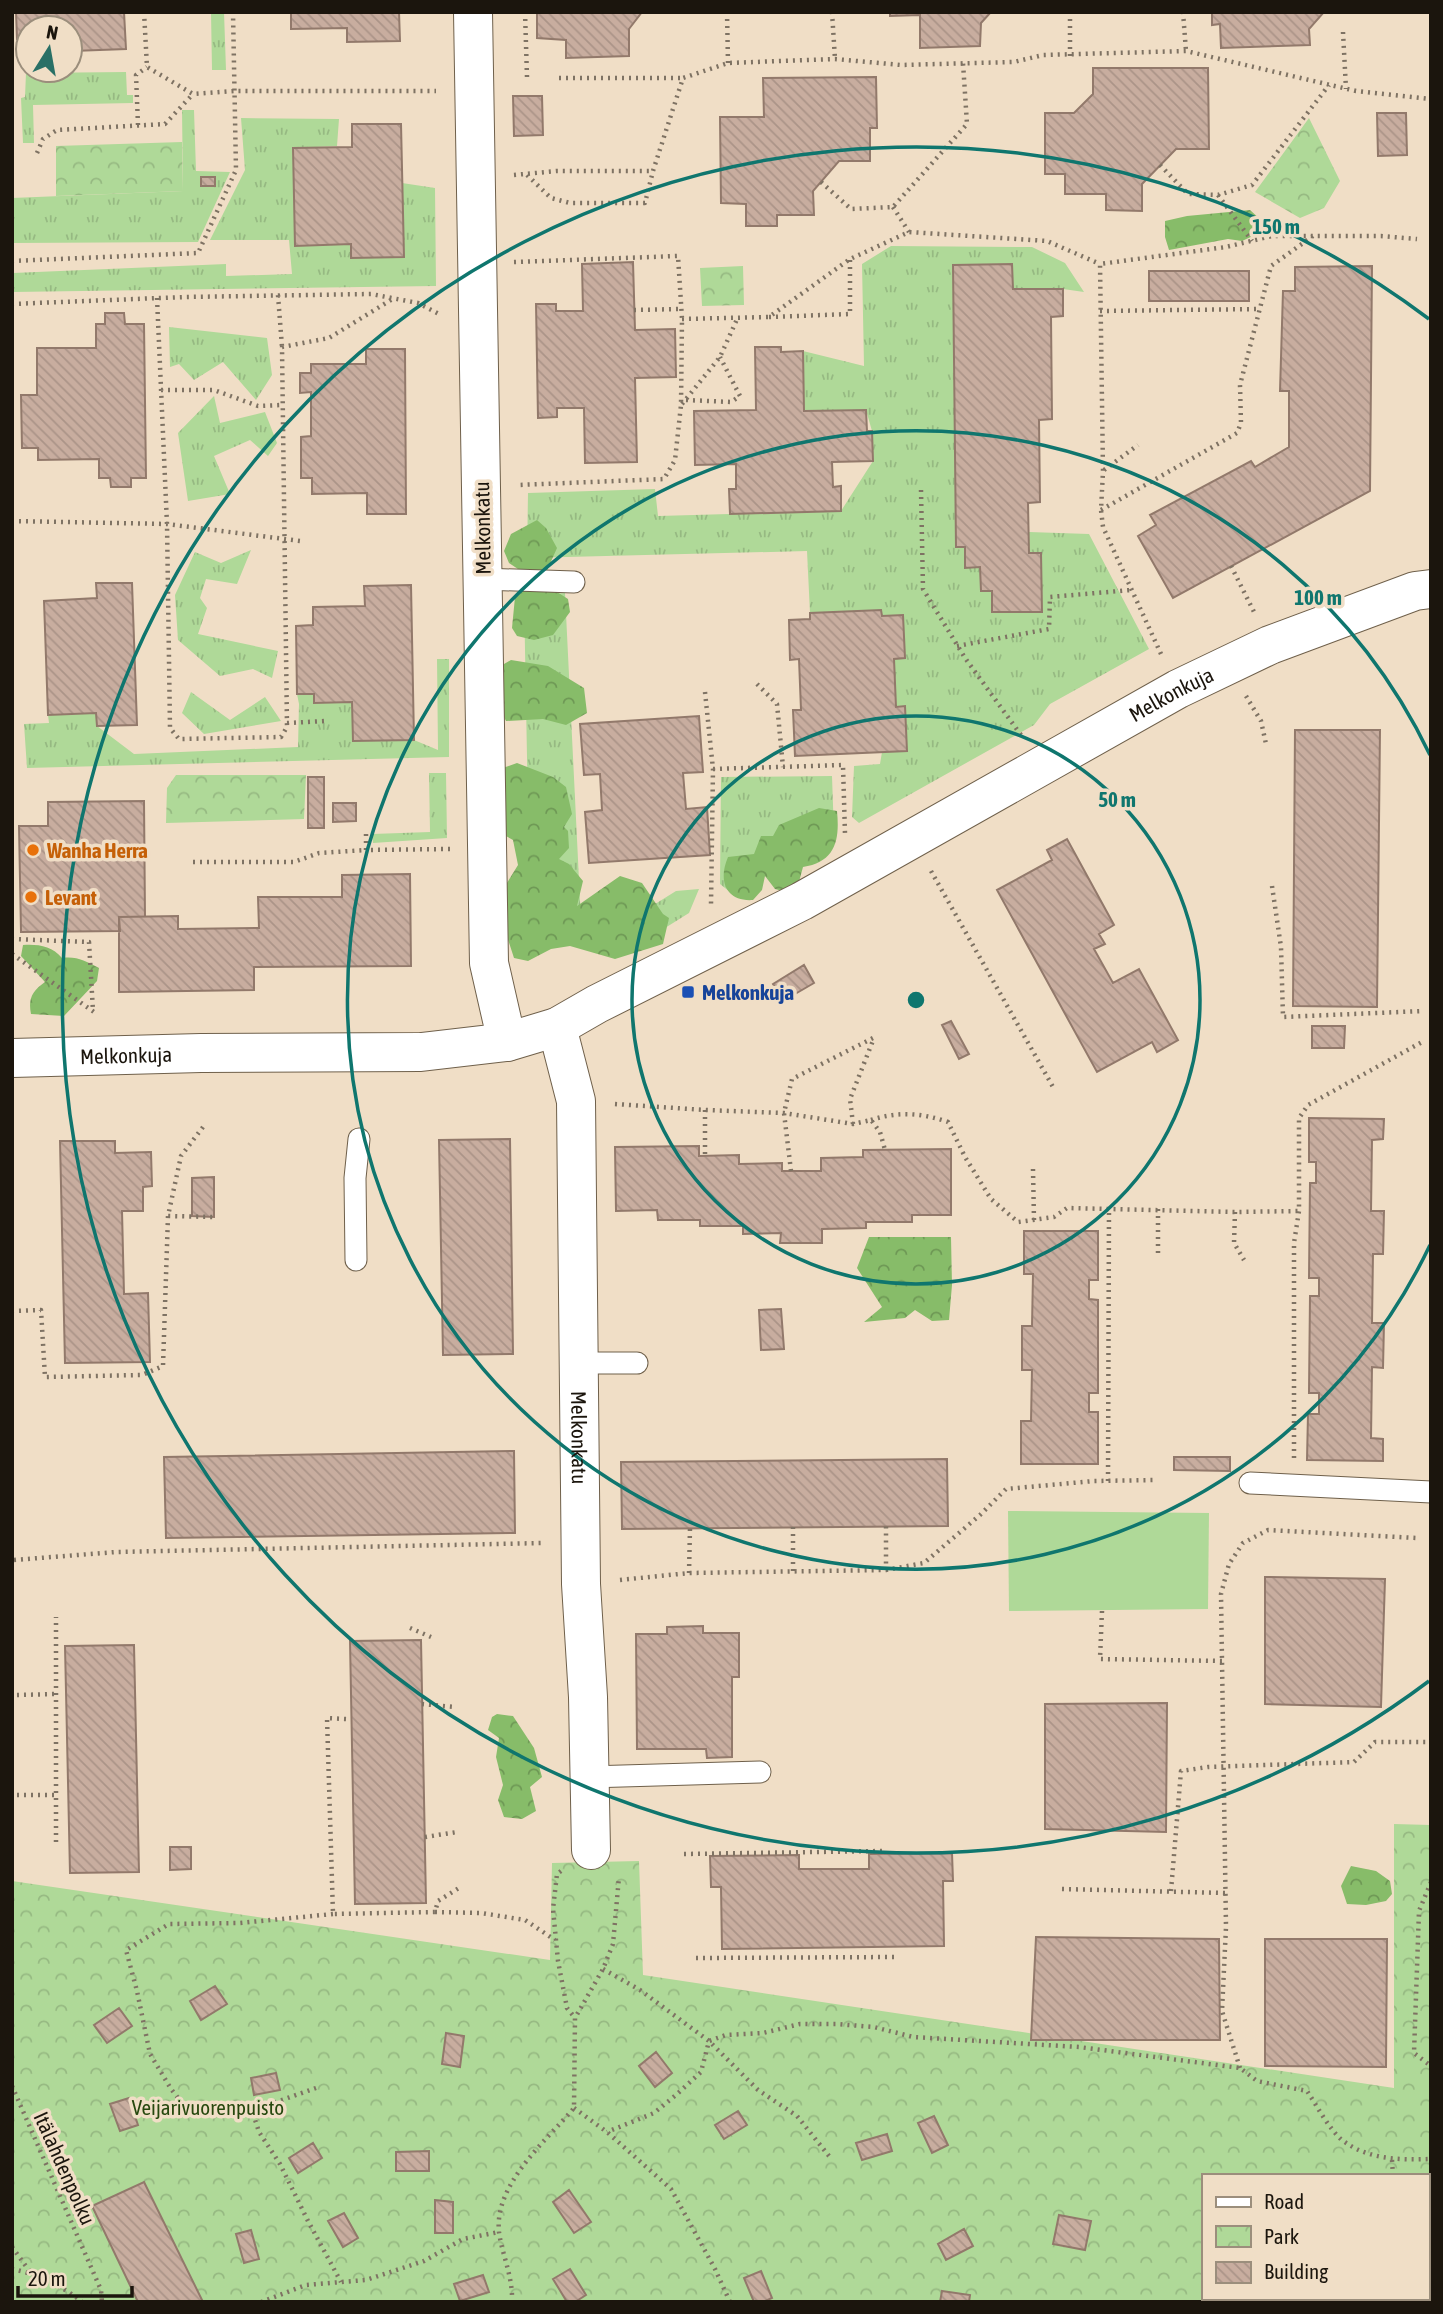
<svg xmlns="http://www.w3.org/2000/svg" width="1443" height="2314" font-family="'Asap Condensed',sans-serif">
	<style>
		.grass { fill: url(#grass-tufts) }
		.forest { fill: url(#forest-crowns) }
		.park { fill: url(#park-crowns); fill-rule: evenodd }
		.pitch { fill: #afd998 }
		.building { fill: url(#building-back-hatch); stroke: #92796b; stroke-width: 2 }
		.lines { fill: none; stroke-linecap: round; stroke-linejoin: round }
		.service-casing { stroke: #6f604b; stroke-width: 23 }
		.minor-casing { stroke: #6f604b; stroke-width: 40 }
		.tertiary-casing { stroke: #6f604b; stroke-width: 40 }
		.path { stroke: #7e7263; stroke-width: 4.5; stroke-dasharray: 2 5; stroke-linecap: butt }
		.service { stroke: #fff; stroke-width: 21 }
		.minor { stroke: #fff; stroke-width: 38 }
		.tertiary { stroke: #fff; stroke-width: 38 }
		.ring { fill: none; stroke: #0f766e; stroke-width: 3.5 }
		.food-dot { fill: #e8710a; stroke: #f0dec6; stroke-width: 2.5 }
		.transit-dot { fill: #1a4fb4; stroke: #f0dec6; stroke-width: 2.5 }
		.labels { text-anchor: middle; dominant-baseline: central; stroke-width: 7; stroke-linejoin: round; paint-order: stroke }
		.street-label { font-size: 21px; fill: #1b150d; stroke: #f0dec6 }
		.food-label { font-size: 21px; font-weight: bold; fill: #c56008; stroke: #f0dec6; text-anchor: start }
		.transit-label { font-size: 21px; font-weight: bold; fill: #164399; stroke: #f0dec6; text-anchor: start }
		.park-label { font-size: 21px; fill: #26480e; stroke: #f0dec6 }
		.centre { fill: #0f766e; stroke: #f0dec6; stroke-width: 3.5 }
		.ring-label { font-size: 21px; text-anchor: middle; font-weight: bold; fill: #0f766e; stroke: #f0dec6; stroke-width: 7; stroke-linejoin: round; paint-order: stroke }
	</style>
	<defs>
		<pattern id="grass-tufts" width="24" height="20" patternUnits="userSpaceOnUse" patternTransform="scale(1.75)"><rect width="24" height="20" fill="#afd998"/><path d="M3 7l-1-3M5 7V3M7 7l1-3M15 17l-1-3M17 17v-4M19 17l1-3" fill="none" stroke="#96b982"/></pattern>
		<pattern id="forest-crowns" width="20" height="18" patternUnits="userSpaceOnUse" patternTransform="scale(1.75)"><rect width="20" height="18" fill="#87bc69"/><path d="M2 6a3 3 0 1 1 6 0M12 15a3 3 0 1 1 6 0" fill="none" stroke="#6e9855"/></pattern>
		<pattern id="park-crowns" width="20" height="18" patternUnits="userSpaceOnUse" patternTransform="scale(1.75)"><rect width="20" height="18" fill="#afd998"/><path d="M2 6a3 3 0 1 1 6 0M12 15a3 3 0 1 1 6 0" fill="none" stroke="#96b982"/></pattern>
		<pattern id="building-back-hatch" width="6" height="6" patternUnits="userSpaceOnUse" patternTransform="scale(1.75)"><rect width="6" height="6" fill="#c8ad9f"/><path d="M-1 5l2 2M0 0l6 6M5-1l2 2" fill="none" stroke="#ab9488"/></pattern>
	</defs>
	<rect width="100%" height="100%" fill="#f0dec6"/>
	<path class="grass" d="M211,12H224L226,70H212Z
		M126,72L127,95H133V103L33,105L34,143H23L21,98L25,97L26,73Z
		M182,110H194L196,171L230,172L198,242L12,243V198L183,191Z
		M241,118L339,119L337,146L293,148L296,246L351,244V258L404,257L402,183L435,188L436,286L13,292V273L226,264V276L292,274L289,240H210L245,170Z
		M891,246L1032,247L1065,263L1084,292L1063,289H1013L1012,264L953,265L956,546L965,547V568L980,567L981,591H992V612H1041V553H1029V532L1089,534L1149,649L1050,704L1034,725L859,823L852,817L854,766L880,764L882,752L907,750L905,706L896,707L894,659L881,611L810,613L807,551L527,558L528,493L655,489L658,516L841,511L873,461L872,431L866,410L804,411L803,351L864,366L862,264Z
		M169,327L267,338L272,375L256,400L223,362L194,380L179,364L170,367Z
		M214,396L220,423L265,412L277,443L268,456L250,440L214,456L230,494L188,501L178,433Z
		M251,550L237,584L206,579L200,598L207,608L198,634L278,651L272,678L253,669L220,676L178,640L175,595L195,552L221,563Z
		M565,593L581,921L631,919L676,891L699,889L689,913L641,943L530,918L524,596Z
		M437,659H449V757L27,768L24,724L49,723L48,715L96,713L97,726L134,754L298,747L299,704L297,694H314L315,703L352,702L353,740H414L438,750Z
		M191,692L230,720L265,697L281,721L204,734L182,713Z
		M429,773H446L447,838L373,843L372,834L430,832Z
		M832,776L834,834L730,892L720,884L721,777Z"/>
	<path class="forest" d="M1250,210L1261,220L1255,235L1242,241L1228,239L1169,250L1165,237V221L1187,216Z
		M537,520L546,528L557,548L545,575L530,577L509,563L504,551L511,534Z
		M527,586L554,590L568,599L570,612L553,635L534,640L517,636L512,628L515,597Z
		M511,660L548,666L584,688L587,713L566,725L543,719L506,721L501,711L492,671Z
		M517,763L553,777L566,787L572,814L564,827L568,831L569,848L559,859L569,864L583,881L577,906L620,876L642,883L663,914L669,918L663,944L615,959L570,946L551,949L528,961L514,958L502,921V891L518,865L513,840L495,830L494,771Z
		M819,808L837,811C840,841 835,862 803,867L797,889L790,893L775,889L765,876L762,890L753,900C725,902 718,880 728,857L754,854L761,836H773L779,825Z
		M23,945C38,944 52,946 62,958C77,956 85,961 99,968L97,981L64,1016L31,1014C28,999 32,991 45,982L21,956Z
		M869,1237H951L952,1285L949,1320L932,1321L915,1310L905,1318L864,1322L882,1307L857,1268Z
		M497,1714L513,1716L534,1748L542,1777L530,1787L536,1811L522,1819L504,1817L498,1800L503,1785L496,1757L499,1738L488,1730L492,1717Z
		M1351,1866L1376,1871L1390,1881L1392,1894L1386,1901L1366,1905L1347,1904L1341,1886Z"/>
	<path class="park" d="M1309,118L1340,181L1324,208L1300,218L1255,192Z
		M182,142L183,191L56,196V146Z
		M743,266L744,305L702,306L700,268Z
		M176,775H306L304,819L166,823L167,788Z
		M1394,1824L1431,1825V2302H12V1881L550,1960L552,1863L639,1861L643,1975L1394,2088ZM1203,2176H1427V2298H1203Z"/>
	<path class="pitch" d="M1008,1511L1209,1513L1208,1609L1009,1611Z"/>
	<path class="building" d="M16,12H124L126,49L73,51L70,28H28V39H17Z
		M291,12H399L400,41L347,42V28L291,29Z
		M537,12H642L629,29V56L566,58V40L537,38Z
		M890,12H991L981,23L980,46L920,48V15L890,16Z
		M1212,12H1324L1309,29L1310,45L1221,48L1220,24L1212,25Z
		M1093,68H1208L1209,149H1176L1142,184V211L1106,210V194H1065V174H1045V113H1074L1093,94Z
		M876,77L877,128H870V161H839L813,191L814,215H777V226H746V204L721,203L720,117H764L763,78Z
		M513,96H542L543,135L514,136Z
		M1377,113H1406L1407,155L1378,156Z
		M352,124H401L404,257L351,258V244L295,246L293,148L352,147Z
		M201,177H215V186H201Z
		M633,262L635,330L675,329L676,377L635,378L637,462L585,463L584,408H557V417L538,418L536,304H556V311H583L582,264Z
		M1012,264L1013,289H1063V316L1051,317L1052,419L1039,420L1040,502L1028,503L1029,553H1041L1042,612H992V591H981L980,567L965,568V547H956L953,265Z
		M1372,266L1370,491L1173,598L1138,536L1156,525L1150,515L1251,461L1255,467L1289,447V391H1280L1283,291H1295V267Z
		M1149,271H1249V301H1149Z
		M105,313H124L125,324H144L146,478H131V487H111L110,478H99V459L38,460V448H22L21,395H37V348H96V324H105Z
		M755,347H781V352L803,351L804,411L866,410L867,431H872L873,461L832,462L833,487L841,486V511L730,514L729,489H736V464L695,465L694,411L756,410Z
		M366,349H405L406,514H367V493L312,494V478H301V437L311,436V392L300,393V373H311V364H366Z
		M96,583H132L137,725L97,726L96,713L48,715L44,601L97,598Z
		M411,585L414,740L353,741L352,702L314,703V694H297L296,626L313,625V607L365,606L364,586Z
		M881,610L882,616L903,615L905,658L894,659L896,707L905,706L907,751L795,756L793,710H801L799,659L790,660L789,620L810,619V613Z
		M699,716L703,772L683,773L686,809L707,807L710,855L589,863L585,812L602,810L600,774L584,775L580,724Z
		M1295,730H1380L1377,1007L1293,1006Z
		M308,777H324V828H308Z
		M144,801L145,917H119L120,931L21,932L19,826H48V802Z
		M333,803H356V821L333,822Z
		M1067,839L1114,925L1099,934L1105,944L1094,949L1113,983L1139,969L1178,1040L1157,1052L1152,1042L1097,1072L997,890L1052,860L1047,850Z
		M410,874L411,966L254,967V990L119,992V917L178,916V929L259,928L258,897H342V875Z
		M804,965L814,983L783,1001L773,984Z
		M951,1021L969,1054L959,1059L942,1025Z
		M1312,1026H1345L1344,1048H1312Z
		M1309,1118L1384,1119L1383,1139L1372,1140L1371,1211H1384L1383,1254H1373L1372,1323H1384L1383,1368L1372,1367L1371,1438L1383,1439V1461L1307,1460L1308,1414H1319V1393H1309L1310,1296H1319V1278H1309L1310,1183H1316V1162H1309Z
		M510,1139L513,1354L443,1355L439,1140Z
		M60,1141H115V1153L151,1152L152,1186L143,1187V1211H122L124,1294L148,1293L150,1362L65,1363Z
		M699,1146V1156L739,1155V1164L782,1163V1171H821V1158L863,1157V1150L951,1149V1215H912V1222H866V1228L822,1229V1243H780L781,1233L743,1234V1226H700V1220H658L657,1210L616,1211L615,1147Z
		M214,1177V1217L192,1216V1178Z
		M1024,1231H1098V1280H1089V1299L1098,1300V1393H1089V1412H1098V1464H1021V1421H1031L1032,1370H1022V1326H1032L1033,1274H1024Z
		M781,1309L784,1349L761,1350L759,1310Z
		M514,1451L515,1533L166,1538L164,1457Z
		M1174,1457H1230V1471L1174,1470Z
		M947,1459L948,1526L622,1529L621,1462Z
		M1265,1577L1385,1579L1381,1707L1265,1704Z
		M703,1626V1633H739V1677H732V1757L707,1758L706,1749H637L636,1634H667V1627Z
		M421,1640L426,1903L355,1904L350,1641Z
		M134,1645L139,1872L70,1873L65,1646Z
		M1167,1703L1166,1832L1045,1829V1704Z
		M170,1847H191V1869L170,1870Z
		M952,1853L953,1881H943L944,1946L722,1949L721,1887H711L710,1856L799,1855V1869H869V1854Z
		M1036,1937L1219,1939L1220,2040H1031Z
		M1265,1939H1387L1386,2067L1265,2066Z
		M215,1986L227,2004L201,2020L190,2001Z
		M119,2008L132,2026L107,2043L94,2025Z
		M446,2033L464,2036L460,2067L442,2064Z
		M656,2052L672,2073L655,2087L639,2066Z
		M276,2073L280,2090L254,2095L251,2078Z
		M129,2098L138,2125L120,2131L110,2104Z
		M738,2111L747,2125L724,2139L715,2125Z
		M934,2116L948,2145L932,2153L918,2123Z
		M887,2134L892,2151L862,2160L856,2143Z
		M313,2143L322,2158L298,2173L289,2158Z
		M429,2151V2171H396V2152Z
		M144,2182L203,2302H138L92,2206Z
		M569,2190L591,2222L574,2233L553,2202Z
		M435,2200L453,2202V2233H435Z
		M344,2213L358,2238L343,2247L328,2221Z
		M1059,2215L1091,2221L1085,2250L1053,2244Z
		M964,2229L973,2246L946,2260L938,2244Z
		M251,2230L259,2259L244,2263L236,2234Z
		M570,2269L586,2295L575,2302H567L553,2279Z
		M761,2271L772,2298L763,2302H754L744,2278Z
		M483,2275L489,2292L460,2301L454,2284Z
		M942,2291L970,2295L969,2302H940Z
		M1209,2298H1246L1245,2302H1223L1209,2300Z"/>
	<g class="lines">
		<defs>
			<path id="service" d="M483,579L574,582
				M356,1260L355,1178L359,1139
				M578,1363H637
				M1250,1483L1431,1492
				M588,1777L760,1772"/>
			<g id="minor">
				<path id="s1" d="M557,1027L576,1101L581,1584L588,1697L591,1850"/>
				<path id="s2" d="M12,1058L201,1053L421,1052L507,1042L489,963L473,12"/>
			</g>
			<g id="tertiary">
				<path id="s3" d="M507,1042L557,1027L597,1004L802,901L1178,689L1270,645L1415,591L1431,589"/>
			</g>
		</defs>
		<use href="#service" class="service-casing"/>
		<use href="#minor" class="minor-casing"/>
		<use href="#tertiary" class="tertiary-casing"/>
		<path class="path" d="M144,12L147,67L193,94L234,91H436
			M525,12L527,77
			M727,12L728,63
			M832,12L835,59
			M1070,12V56
			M1183,12L1186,51
			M1343,32L1346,89
			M559,78H683
			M138,125L136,75L147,67
			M37,153L43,139L57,130L165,124L193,94
			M1160,165L1188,194L1218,195L1252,185L1329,85
			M514,175L557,171H652
			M527,175L551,198L570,203H645L653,171L683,78L728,63L835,59L901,65L1014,62L1043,55L1186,51L1356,91L1431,99
			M821,182L851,209L893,207L967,124L963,63
			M1218,195L1252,241
			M893,207L909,232
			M12,261L198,253L236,170L233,12
			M514,262L678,256L682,319L681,405L675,460L664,479L518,485
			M278,295L282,347
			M157,298L167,524L170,728L179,739L281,737L287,727L282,347L329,338L394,298
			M12,304L185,297L371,294L418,303L441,315
			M634,310L681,309
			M1100,311L1259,309
			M769,317L850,314V260
			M682,319L769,317L850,259L909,232L1047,241L1100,264
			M161,390H214L258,406L282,405
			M686,400L731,402L740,396L720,357
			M682,404L720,357L738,317
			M1104,470L1138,445
			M921,490L923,589L965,658L1021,735
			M1101,510L1237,433L1241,423L1240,385L1271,266L1313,236
			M12,521L167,524L300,541
			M1231,566L1254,612
			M957,646L1049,629L1050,597L1131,590
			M1161,654L1103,527L1101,510L1103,471L1100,264L1226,247L1272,236H1381L1417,239
			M757,684L777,704L783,767
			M705,692L713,769L711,904
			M1246,696L1261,721L1266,744
			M287,723L325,721
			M713,769L843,765L845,834
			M366,834V850L450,849
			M193,862H294L319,853L366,850
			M931,871L1053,1087
			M1272,886L1281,947L1283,1017L1423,1011
			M12,939L89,942L93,1011
			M12,954L94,1012
			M615,1104L705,1110L784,1113L853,1124L871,1120L880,1132L885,1150
			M705,1110V1156
			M871,1120C898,1111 922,1113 948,1122L965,1157L991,1199L1018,1222L1054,1217L1067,1208L1235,1212L1299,1211
			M853,1124L850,1099L874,1038
			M203,1127L181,1156L168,1216L214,1217
			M1033,1169L1034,1220
			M791,1171L784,1113L792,1079L875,1037
			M1158,1209V1254
			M1235,1212L1234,1243L1244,1260
			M12,1311L41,1310L45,1377L142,1375L163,1366L168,1216
			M1294,1458V1243L1299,1211V1118L1308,1105L1422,1042
			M1108,1481L1109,1208
			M793,1527V1571
			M14,1560L116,1552L544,1543
			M886,1570L924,1563L980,1515L1006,1489L1094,1481L1154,1480
			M689,1573L690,1528
			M620,1580L689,1573L886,1570V1526
			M1102,1611L1100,1659L1223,1661
			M410,1628L431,1637
			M17,1695L56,1694
			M422,1704L454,1707
			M346,1719L327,1718L333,1914L435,1912L438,1901L459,1888
			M17,1795H56
			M425,1837L457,1832
			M56,1842V1617
			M684,1854L882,1851
			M561,1871L557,1874L553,1909L558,1961L567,2008L575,2018
			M1431,1882L1419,1911L1414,2053L1431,2066
			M1062,1889L1226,1893
			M1171,1891L1181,1771L1208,1767L1354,1762L1375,1742H1431
			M435,1912L481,1913L525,1920L555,1940
			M696,1958L896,1957
			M603,1969L640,1990L709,2041L701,2072L676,2095L654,2113L607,2132
			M1240,2068L1222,2011L1226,1927L1221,1594L1229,1564L1243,1543L1268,1530L1416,1538
			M12,2086L101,2290L102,2302
			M316,2088L265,2106L187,2109L171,2089L150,2054L137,1991L126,1950L169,1924L240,1923L333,1914
			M251,2107L259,2132L280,2164L308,2221L341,2282
			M574,2108L607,2132L671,2189L715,2269L730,2302
			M829,2156L797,2116L758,2090L709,2041L726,2035L763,2033L800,2024H836L874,2027L913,2037L1079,2047L1240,2068L1257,2081L1307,2091C1317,2106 1329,2129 1342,2140C1368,2160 1400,2160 1431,2159
			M1392,2160L1393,2176
			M12,2247L31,2273
			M12,2269C37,2274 63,2286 82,2302
			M261,2302L306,2285L366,2280L424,2261L463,2239L499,2232
			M512,2302C513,2276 502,2255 499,2232C494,2184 546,2141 574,2108L575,2018L603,1969L613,1944L619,1877
			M1390,2302V2298"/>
		<use href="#service" class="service"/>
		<use href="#minor" class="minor"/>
		<use href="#tertiary" class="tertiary"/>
	</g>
	<g class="ring">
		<circle cx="916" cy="1000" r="284"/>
		<path d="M1430 1245A569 569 0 1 1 1430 755"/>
		<path d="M1429 1681A853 853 0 1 1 1429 319"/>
	</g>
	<g class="food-dot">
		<circle cx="33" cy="850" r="7"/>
		<circle cx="31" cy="897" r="7"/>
	</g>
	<rect class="transit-dot" x="681" y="985" width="14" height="14" rx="3.5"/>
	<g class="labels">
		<g class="street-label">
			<text transform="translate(482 528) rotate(-91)">Melkonkatu</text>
			<text stroke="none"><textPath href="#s3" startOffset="751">Melkonkuja</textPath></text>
			<text stroke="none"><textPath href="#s2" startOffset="114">Melkonkuja</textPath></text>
			<text stroke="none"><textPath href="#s1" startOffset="413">Melkonkatu</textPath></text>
			<text transform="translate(65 2168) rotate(66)">Itälahdenpolku</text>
		</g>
		<g class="food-label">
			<text x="47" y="850">Wanha Herra</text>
			<text x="45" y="897">Levant</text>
		</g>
		<g class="transit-label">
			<text x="702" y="992">Melkonkuja</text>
		</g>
		<g class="park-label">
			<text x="208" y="2107">Veijarivuorenpuisto</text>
		</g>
	</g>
	<circle cx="916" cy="1000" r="10" class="centre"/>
	<g class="ring-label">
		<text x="1276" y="234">150 m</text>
		<text x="1318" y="605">100 m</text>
		<text x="1117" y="807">50 m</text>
	</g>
	<rect width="1443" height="2314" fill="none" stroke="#1b150d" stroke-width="28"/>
	<rect x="1202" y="2174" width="228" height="126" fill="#f0dec6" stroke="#9b8e7c" stroke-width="2"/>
	<rect x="1216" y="2197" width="35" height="10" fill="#ffffff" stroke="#9b8e7c" stroke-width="2"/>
	<text x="1264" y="2209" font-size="21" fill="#1b150d">Road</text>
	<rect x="1216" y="2226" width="35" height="21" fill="url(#park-crowns)" stroke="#9b8e7c" stroke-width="2"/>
	<text x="1264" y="2244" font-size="21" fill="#1b150d">Park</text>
	<rect x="1216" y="2262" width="35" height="21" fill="url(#building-back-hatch)" stroke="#9b8e7c" stroke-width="2"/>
	<text x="1264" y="2279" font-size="21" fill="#1b150d">Building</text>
	<g transform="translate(49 49) rotate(11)"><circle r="33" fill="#f0dec6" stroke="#9b8e7c" stroke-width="2"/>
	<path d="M0-5L12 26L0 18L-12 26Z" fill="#297066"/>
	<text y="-10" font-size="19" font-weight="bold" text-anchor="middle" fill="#1b150d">N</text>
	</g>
	<path d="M18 2286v10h114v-10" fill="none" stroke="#1b150d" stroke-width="3.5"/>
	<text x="28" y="2286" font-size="21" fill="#1b150d" stroke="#f0dec6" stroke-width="5" paint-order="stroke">20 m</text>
</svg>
